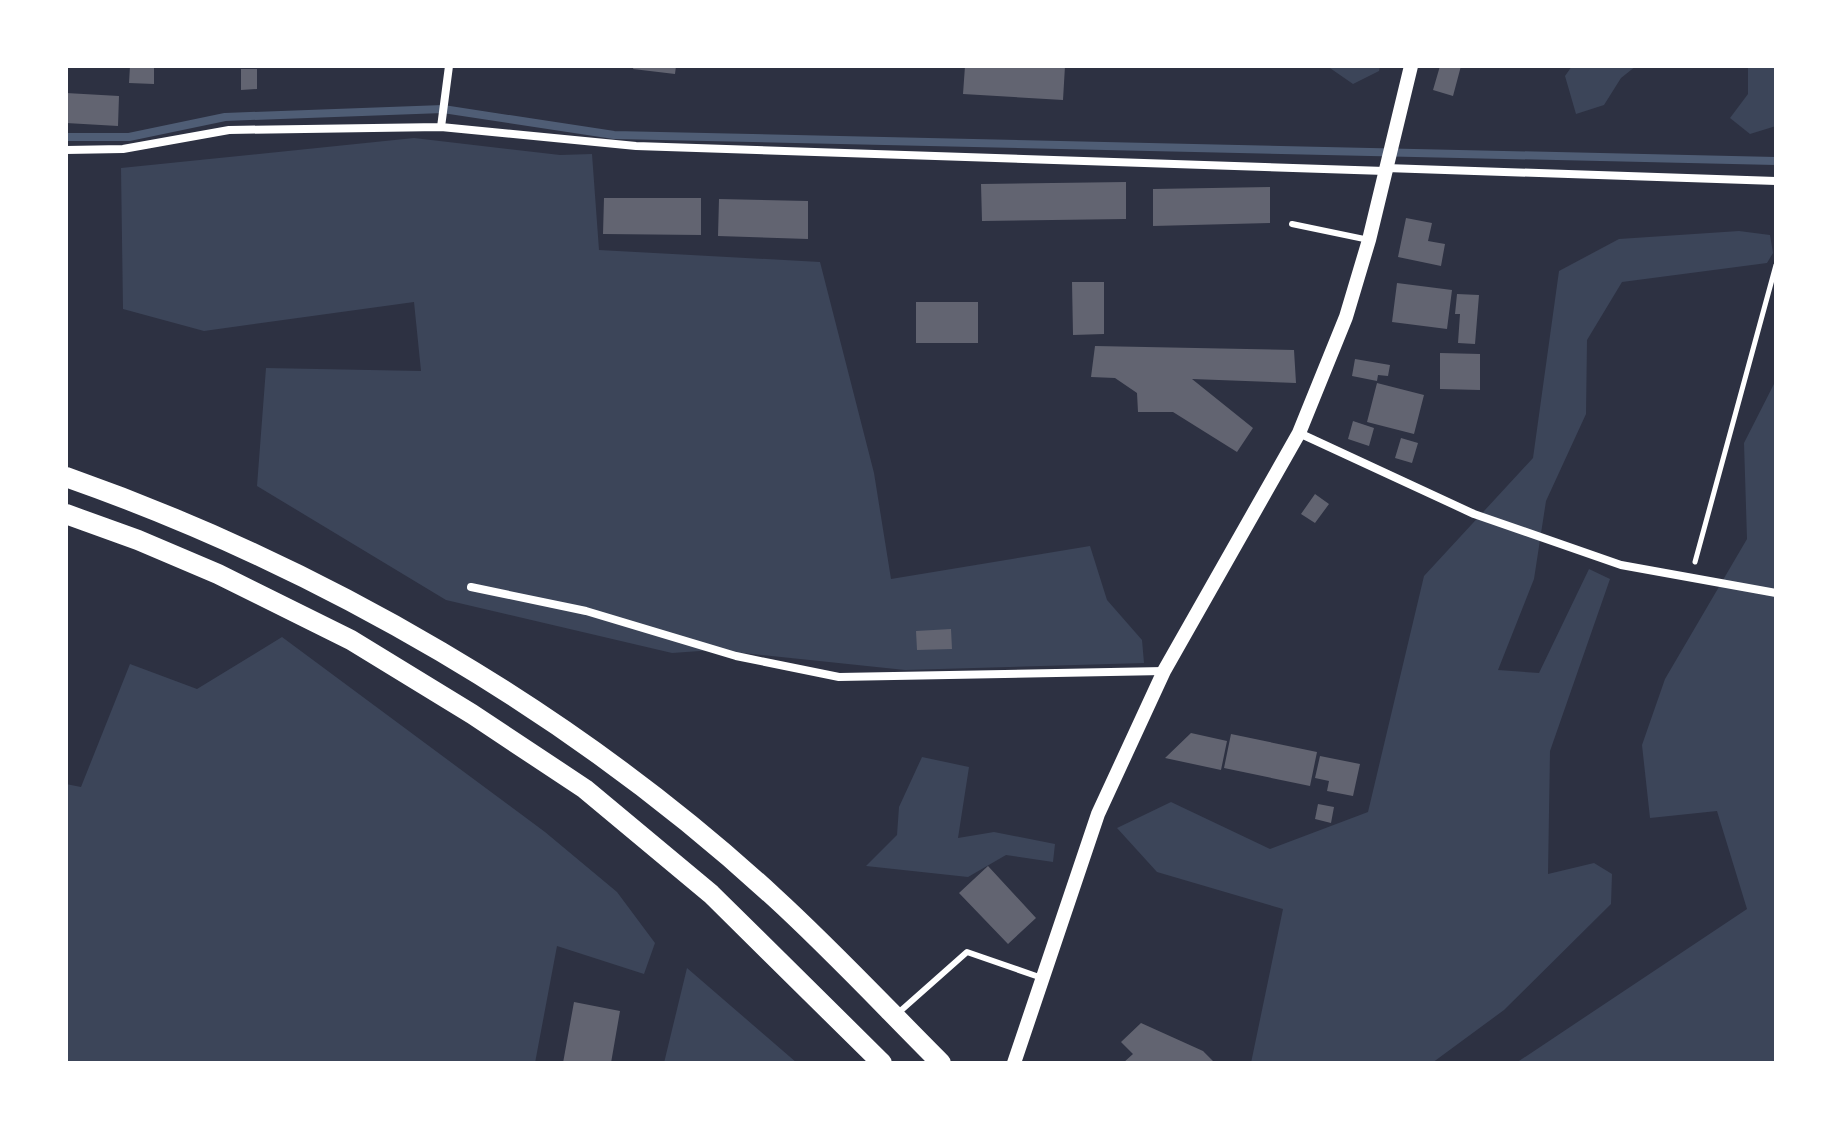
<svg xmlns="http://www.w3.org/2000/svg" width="1842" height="1129" font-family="'Noto Sans',sans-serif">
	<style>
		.green { fill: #3c4559 }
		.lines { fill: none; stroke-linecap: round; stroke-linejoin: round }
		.stream { stroke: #4f5d75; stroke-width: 8 }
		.building { fill: #626471 }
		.path { stroke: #fff; stroke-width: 5 }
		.service { stroke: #fff; stroke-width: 6 }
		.minor { stroke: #fff; stroke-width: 8 }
		.tertiary { stroke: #fff; stroke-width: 14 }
		.trunk { stroke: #fff; stroke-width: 20 }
	</style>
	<rect width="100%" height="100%" fill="#2d3142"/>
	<path class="green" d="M1327,66H1380L1379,71L1353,84Z
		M1572,66H1636L1621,78L1604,105L1576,114L1565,76Z
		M1751,66H1776V126L1750,134L1730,118L1748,94V67Z
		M414,138L560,155L592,154L599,250L820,262L874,473L891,579L1090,546L1107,600L1142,640L1144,663L905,670L714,650L672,653L446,600L257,486L266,368L421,371L414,302L204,331L123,309L121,168Z
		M1739,231L1770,235L1773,253L1767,263L1622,282L1587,340L1586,414L1546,501L1534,579L1498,670L1539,673L1589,569L1610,579L1550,751L1548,874L1594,863L1612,874L1611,904L1504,1010L1432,1063H1251L1283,909L1157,872L1117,828L1171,802L1270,849L1368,812L1424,576L1533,458L1559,271L1619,239Z
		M1776,380V1063H1516L1747,909L1717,811L1650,818L1642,745L1665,679L1747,539L1744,443Z
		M282,637L545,832L617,892L655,943L644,974L557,946L535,1063H66V784L81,787L130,664L197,689Z
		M922,757L969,767L958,838L994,832L1055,844L1053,862L1006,855L968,877L866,866L897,835L899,807Z
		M687,968L797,1063H664Z"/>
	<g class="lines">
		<path class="stream" d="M66,137H129L225,117L443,109L614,135L1776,161"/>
	</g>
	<path class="building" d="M130,66H154V84L129,83Z
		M634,66H676L675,74L633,69Z
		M965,66H1065L1063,100L963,94Z
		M1440,66H1461L1453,96L1433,90Z
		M241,69H257V89L241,90Z
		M66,93L119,96L118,126L66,123Z
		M1126,182V219L982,221L981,184Z
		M1270,187V223L1153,226V189Z
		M604,198H701V235L603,234Z
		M719,199L808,201V239L718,236Z
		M1406,218L1432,223L1428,241L1445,244L1441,266L1398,257Z
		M1072,282H1104V334L1073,335Z
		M1397,283L1452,290L1447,329L1392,322Z
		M1457,294L1479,295L1475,344L1458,343L1460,314H1455Z
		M916,302H978V343H916Z
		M1095,346L1294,350L1296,383L1192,379L1253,428L1237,452L1173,412H1138L1137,393L1115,378L1091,377Z
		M1440,353L1480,354V390L1440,389Z
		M1355,359L1390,365L1388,376L1378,375L1377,381L1352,376Z
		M1377,383L1424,395L1414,434L1367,422Z
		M1353,421L1374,428L1369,446L1348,439Z
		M1401,438L1418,443L1412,463L1395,458Z
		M1315,494L1329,504L1315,523L1301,514Z
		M951,629L952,649L917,650L916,631Z
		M1191,733L1227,741L1221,770L1165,758Z
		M1231,734L1317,752L1310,786L1224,768Z
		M1320,756L1360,764L1353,796L1327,791L1329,781L1315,778Z
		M1318,804L1334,807L1331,823L1315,819Z
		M988,866L1036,918L1008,944L959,893Z
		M574,1002L620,1011L611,1063H563Z
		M1141,1023L1203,1051L1215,1063H1123L1133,1054L1121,1042Z"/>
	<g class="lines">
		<path class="path" d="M1695,562L1776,265"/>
		<path class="service" d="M1292,224L1369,240
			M897,1014L967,952L1042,978"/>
		<path class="minor" d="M449,66L441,127L636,146L1385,171
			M66,150L123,149L229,130L441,127
			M1386,168L1776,181
			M1299,433L1474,514L1621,565L1776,593
			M471,587L586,611L736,656L839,677L1164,671"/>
		<path class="tertiary" d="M1014,1063L1098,814L1164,671L1299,433L1346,317L1369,240L1411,66"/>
		<path class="trunk" d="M66,477C322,567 574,713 774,897C832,950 886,1008 941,1063
			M66,514L138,540L218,574L351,640L472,714L585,789L711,894L882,1063"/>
	</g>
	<rect width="1842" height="1129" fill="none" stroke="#ffffff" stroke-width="136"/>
</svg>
